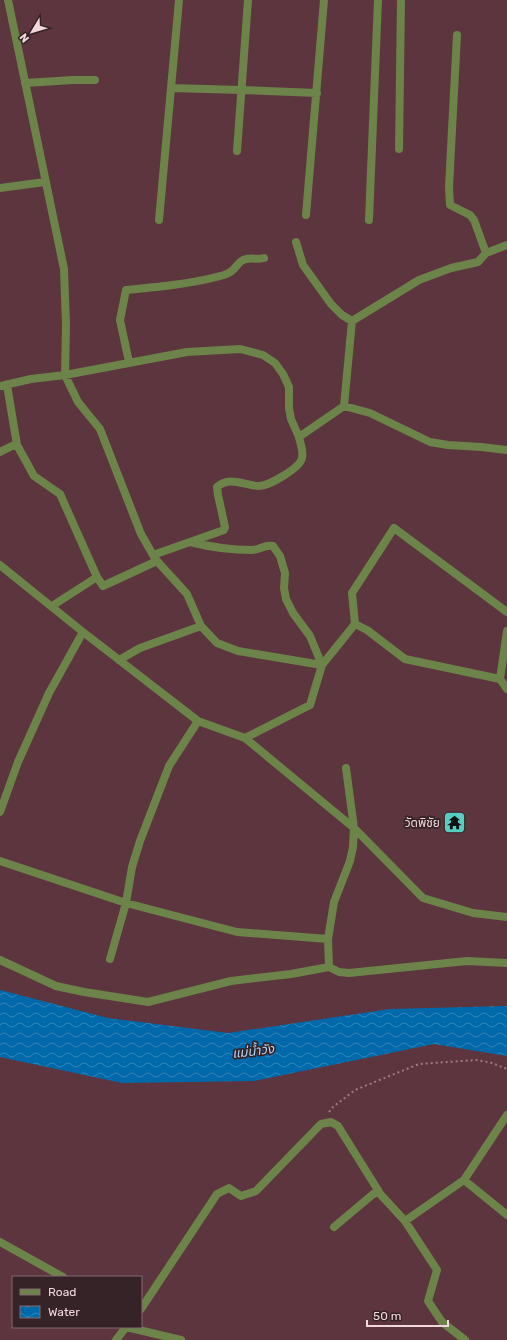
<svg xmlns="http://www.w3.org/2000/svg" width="507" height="1340" font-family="Rubik,'Noto Sans Thai',sans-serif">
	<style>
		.water { fill: url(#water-waves) }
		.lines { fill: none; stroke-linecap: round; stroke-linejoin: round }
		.path { stroke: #9e7c84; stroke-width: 2; stroke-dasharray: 2 3; stroke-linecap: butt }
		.minor { stroke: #6c8349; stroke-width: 8 }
		.labels { text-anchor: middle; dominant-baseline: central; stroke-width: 3.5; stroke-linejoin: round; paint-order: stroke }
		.poi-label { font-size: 12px; fill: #f2d8dd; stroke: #362327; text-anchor: end }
		.water-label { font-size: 13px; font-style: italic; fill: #b0d7fb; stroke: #362327 }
	</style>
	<defs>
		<pattern id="water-waves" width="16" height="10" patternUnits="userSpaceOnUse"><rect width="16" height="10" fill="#0069aa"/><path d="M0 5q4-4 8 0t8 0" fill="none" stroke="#3285b9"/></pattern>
	</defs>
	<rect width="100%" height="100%" fill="#5d353e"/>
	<path class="water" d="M0,990L108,1018L228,1033L390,1009L507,1006V1056L434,1044L254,1081L122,1083L0,1057Z"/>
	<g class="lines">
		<path class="path" d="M329,1112L333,1107L355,1090L419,1064L476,1060L492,1063L507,1069"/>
		<path class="minor" d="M8,0L64,269L66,325L65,375L78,402L100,429L141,534L153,555L157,561L187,594L201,626L217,643L238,651L322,665
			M457,35L449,187L450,205L470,215L474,220L486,253
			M25,83L73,80H95
			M171,88L241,90L317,93
			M399,149L401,0
			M237,151L248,0
			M0,188L45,182
			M306,215L324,0
			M159,220L179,0
			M369,220L378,0
			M296,242L303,265L331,304L342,315L352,321
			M129,362L120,320L126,290C158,287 192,284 224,275C237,271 235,264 243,260C250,257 257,260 264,258
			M7,385L17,445
			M0,386L31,379L65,375L187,352L240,349L263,355L275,363L283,374L289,387V408L291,419L299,437L344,406L370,413L430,442L448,445L481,447L507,450
			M344,406L352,321L419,280L451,268L478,262L486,253L507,245
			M0,452L14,445H17L34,476L60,494L97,577L52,606
			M190,542C210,547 232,550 252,550C260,550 265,544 273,546L280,556L285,573L284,588L286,599L293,613L310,636L322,665
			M153,555L224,530L225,527L218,495L217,487C230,475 245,486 259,486C269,486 300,468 302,458C304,451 300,443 299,437
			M0,565L83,632L198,721L245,738L354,828L423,898L473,913L507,917
			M97,577L103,586L157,561
			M355,624L367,630L405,659L500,679L507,631
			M119,660L140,648L201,626
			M500,679L507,689
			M245,738L310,705L322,665L355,624L352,593L394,528L507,612
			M0,812L18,762L49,693L83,632
			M0,861L126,903L237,932L328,939L334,902L350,861L353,847L354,828L346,768
			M328,939L329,967
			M110,959L126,903L132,867L140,841L169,766L198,721
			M0,960L56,986L84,992L148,1002L231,981L291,974L329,967L339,972L349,973L467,961L507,963
			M464,1180L507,1115
			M405,1221L464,1180L507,1215
			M334,1227L378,1190
			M0,1242L63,1277
			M141,1309L217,1194L229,1188L241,1196L256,1191L321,1124L331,1122L338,1126L381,1195L405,1221L437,1270L428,1301L442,1322L465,1340
			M126,1327L181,1340
			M116,1340L126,1327"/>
	</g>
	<defs>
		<symbol id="temple-square" viewBox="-11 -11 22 22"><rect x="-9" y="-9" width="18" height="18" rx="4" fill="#57cec2" stroke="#362327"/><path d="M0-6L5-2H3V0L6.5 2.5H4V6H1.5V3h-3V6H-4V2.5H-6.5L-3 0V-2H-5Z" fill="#111"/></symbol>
	</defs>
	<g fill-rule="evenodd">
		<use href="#temple-square" x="442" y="810" width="25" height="25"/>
	</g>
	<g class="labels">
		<g class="poi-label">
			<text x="440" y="823">วัดพิชัย</text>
		</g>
		<g class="water-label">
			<text transform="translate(253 1051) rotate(-7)">แม่น้ำวัง</text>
		</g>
	</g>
	<rect x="12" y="1276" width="130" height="52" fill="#362327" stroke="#816b70"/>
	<rect x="20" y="1289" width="20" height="6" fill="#6c8349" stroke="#816b70"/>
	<text x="48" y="1296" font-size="12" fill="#f2d8dd">Road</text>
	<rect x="20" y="1306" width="20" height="12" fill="url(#water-waves)" stroke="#816b70"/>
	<text x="48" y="1316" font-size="12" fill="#f2d8dd">Water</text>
	<g transform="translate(32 32) rotate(232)" stroke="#362327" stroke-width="3" paint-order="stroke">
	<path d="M0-3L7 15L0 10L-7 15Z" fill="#f2d8dd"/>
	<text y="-6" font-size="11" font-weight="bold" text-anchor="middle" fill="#f2d8dd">N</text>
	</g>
	<path d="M367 1320v6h81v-6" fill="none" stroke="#f2d8dd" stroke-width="2"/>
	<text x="373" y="1320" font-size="12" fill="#f2d8dd" stroke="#362327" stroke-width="3" paint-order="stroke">50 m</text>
</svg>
